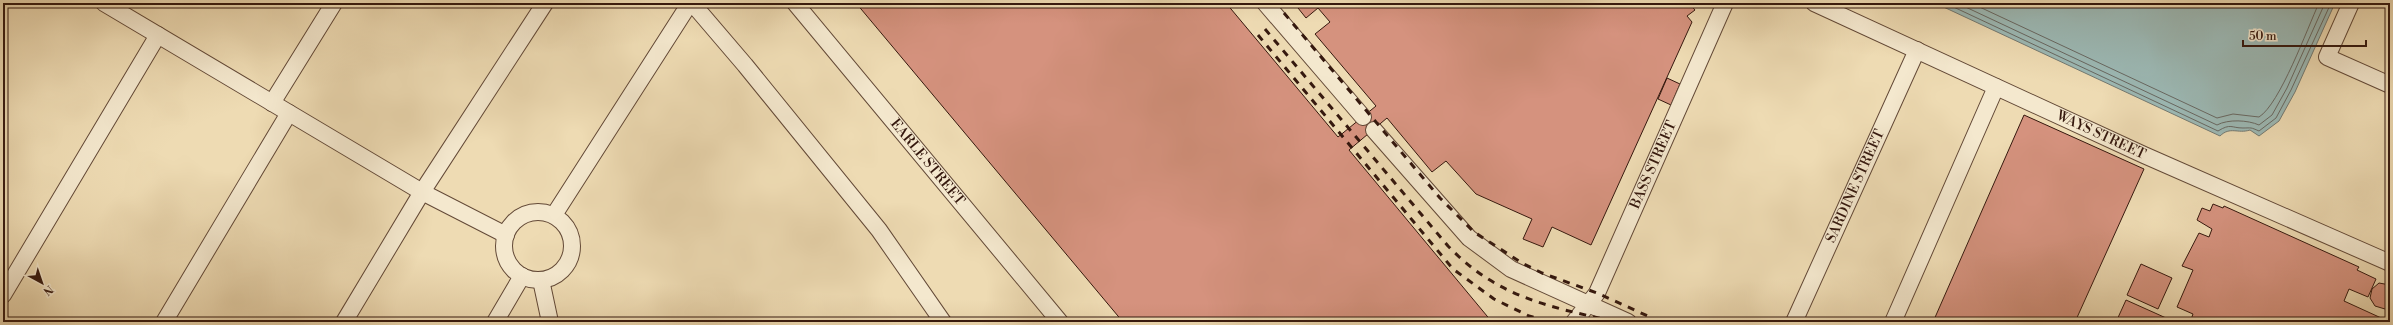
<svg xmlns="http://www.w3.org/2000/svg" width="2393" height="325" font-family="'Libre Bodoni',serif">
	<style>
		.water { fill: #9cb9b5; stroke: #737972 }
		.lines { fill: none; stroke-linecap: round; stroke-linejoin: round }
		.shore { stroke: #686862; stroke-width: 1 }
		.building { fill: #d5927e; stroke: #35180e }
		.minor-casing { stroke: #634937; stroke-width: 18 }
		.minor { stroke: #f4e8ce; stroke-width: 16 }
		.rail { stroke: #35180e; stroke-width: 3; stroke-dasharray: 7 7; stroke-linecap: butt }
		.labels { text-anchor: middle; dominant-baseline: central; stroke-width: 4; stroke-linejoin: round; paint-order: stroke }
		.street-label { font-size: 14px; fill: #35180e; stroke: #f4e8ce }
	</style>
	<rect width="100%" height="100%" fill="#eedbb3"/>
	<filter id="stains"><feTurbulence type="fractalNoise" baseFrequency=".005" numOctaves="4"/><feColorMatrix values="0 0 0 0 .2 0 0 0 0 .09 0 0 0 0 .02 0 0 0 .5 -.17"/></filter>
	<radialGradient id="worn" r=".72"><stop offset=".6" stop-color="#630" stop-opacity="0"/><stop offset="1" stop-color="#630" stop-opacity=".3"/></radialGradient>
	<path class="water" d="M1935,3H2335L2295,92L2279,121L2259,136L2250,130C2238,134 2230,126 2220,136Z"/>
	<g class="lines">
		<path class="shore" d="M1945,3L2218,131C2231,123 2231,128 2243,128C2252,128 2250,127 2259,131L2276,118L2291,90L2331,3
			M1957,3L2217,125C2228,119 2248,120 2259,125L2272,115L2287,88L2325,3
			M1971,3L2217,118L2233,114L2259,117C2280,104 2307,29 2319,3"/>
	</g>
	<path class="building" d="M856,3H1226L1338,137L1376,106L1315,34L1330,22L1318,8L1306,18L1294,3H1689L1695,10L1687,16L1692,22L1591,245L1552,227L1543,247L1523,239L1532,219L1476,194L1446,161L1432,172L1387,118L1349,150L1492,322H1123Z
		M1667,78L1680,84L1671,105L1658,99Z
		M2024,115L2144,169L2075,322H1933Z
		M2213,204L2223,208L2224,206L2359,267L2357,270L2376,279L2368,297L2349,289L2344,301L2390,322H2190L2193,314L2177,307L2193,270L2182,266L2199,233L2209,237L2212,229L2197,220L2202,208L2210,211Z
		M2141,264L2172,278L2158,309L2127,295Z
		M2379,283L2390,285V307L2385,309L2375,306L2370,298L2372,289Z
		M2126,300L2175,322H2116Z"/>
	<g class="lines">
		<defs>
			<g id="minor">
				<path d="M104,3L422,192L506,235"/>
				<path d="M692,3L745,65L879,230L943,322"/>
				<path id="s1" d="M795,3L1060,322"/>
				<path d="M1265,3L1363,117"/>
				<path id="s2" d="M1814,3L2144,155L2390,263"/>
				<path d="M2351,3L2327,57L2390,85"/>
				<path d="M272,103L334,3"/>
				<path d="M1374,130L1469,238L1511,269L1628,322"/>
				<circle cx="538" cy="246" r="34"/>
				<path d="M554,215L690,3"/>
				<path d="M541,280L550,322"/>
				<path d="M3,295L158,35"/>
				<path d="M164,322L289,113"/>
				<path d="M344,322L422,192L545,3"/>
				<path d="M495,322L522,276"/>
				<path id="s3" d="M1574,322L1597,293L1725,3"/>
				<path id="s4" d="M1794,322L1917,50"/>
				<path d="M1893,322L1996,87"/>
			</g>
		</defs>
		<use href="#minor" class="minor-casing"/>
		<use href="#minor" class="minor"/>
		<path class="rail" d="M1284,13L1440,198L1474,232L1522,263L1542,273L1597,293L1661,322
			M1265,29L1448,246C1498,298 1550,307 1617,322
			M1258,35L1453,269L1494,299L1529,316L1550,322"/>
	</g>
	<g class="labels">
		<g class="street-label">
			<text stroke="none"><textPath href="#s2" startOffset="316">WAYS STREET</textPath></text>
			<text stroke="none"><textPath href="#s1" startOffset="207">EARLE STREET</textPath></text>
			<text stroke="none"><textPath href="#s3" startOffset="177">BASS STREET</textPath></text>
			<text stroke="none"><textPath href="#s4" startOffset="149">SARDINE STREET</textPath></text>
		</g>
	</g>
	<rect width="2393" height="325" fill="none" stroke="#eedbb3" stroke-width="16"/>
	<rect x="4" y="4" width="2385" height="317" fill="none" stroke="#35180e" stroke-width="2"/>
	<rect x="8" y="8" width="2377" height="309" fill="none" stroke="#35180e"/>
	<g transform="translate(42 283) rotate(140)" stroke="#f4e8ce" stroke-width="3" paint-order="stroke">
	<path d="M0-3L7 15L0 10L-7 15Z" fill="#35180e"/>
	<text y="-6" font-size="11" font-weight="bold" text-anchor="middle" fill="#35180e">N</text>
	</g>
	<path d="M2243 40v6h123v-6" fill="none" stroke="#35180e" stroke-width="2"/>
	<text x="2249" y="40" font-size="12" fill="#35180e" stroke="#f4e8ce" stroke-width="3" paint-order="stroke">50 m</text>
	<rect width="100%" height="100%" filter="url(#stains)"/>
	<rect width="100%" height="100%" fill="url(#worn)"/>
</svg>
